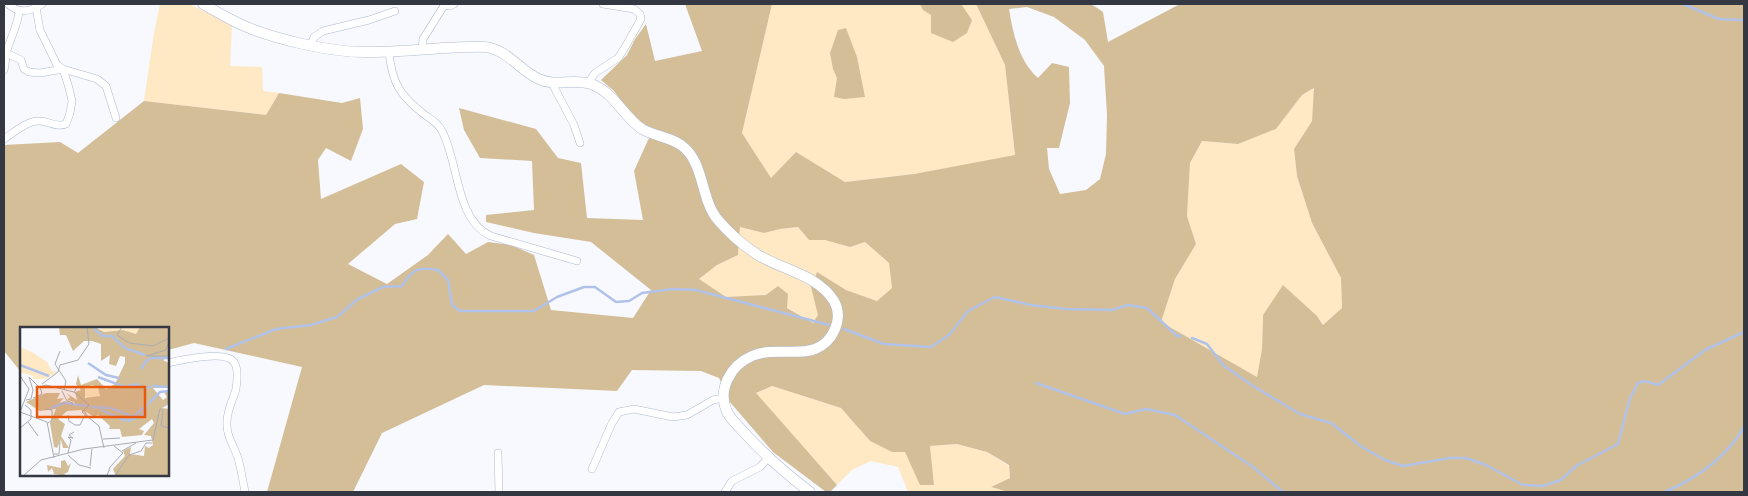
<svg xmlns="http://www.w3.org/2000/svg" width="1748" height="496" font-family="'Libre Baskerville',serif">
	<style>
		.green { fill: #fee9c4 }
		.forest { fill: #d4be97; fill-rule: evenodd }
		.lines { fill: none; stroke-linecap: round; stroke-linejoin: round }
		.stream { stroke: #b1c2e8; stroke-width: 2.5 }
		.street-casing { stroke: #afb9d1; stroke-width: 8 }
		.secondary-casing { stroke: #afb9d1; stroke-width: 11 }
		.street { stroke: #fff; stroke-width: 7 }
		.secondary { stroke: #fff; stroke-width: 10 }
		.inset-river { fill: none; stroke: #b1c2e8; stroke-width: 2.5 }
		.inset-road { fill: none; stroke: #a9acb3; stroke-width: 1 }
		.view { fill: #e8590c; fill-opacity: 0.15; stroke: #e8590c; stroke-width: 2.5 }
		.inset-edge { fill: none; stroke: #343842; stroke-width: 2.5 }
	</style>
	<rect width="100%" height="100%" fill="#f7f9fe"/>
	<path class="green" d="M160,4H190L232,26L230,66L262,67L263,91L279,93L266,115L144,101L154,33Z
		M772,4H976L1005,65L1015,156L914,174L845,182L796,152L771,179L742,133Z
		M1315,88L1312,121L1294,149L1297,176L1312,223L1341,278L1342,308L1324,325L1317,316L1263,315L1262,349L1257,377L1161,322L1175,279L1196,244L1187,216L1190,163L1202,141L1238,144L1276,129L1302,95Z
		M740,227L764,233L780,229L798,227L809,240H825L850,247L865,242L889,263L892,288L877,301L846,290L817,272L811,287L819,315L813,323L766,295L726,297L699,279L717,265L738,255Z
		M772,386L841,408L870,441L892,452H905L934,484L930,446L957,444L987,452L1009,466L1010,478L991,487L1008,492H908L898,467L871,461L852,470L837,485L755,394Z"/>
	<path class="forest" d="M685,4H772L742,133L771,178L796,152L845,182L914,174L1015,155L1005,65L976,4H1091L1103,12L1108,42L1180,4H1744V492H1008L991,487L1010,478L1009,465L987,452L957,444L930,446L934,485H920L905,452H892L870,441L841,408L772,386L756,393L837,485L830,492H826L773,452L729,401L719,378L701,371L632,370L617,391L484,385L382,433L353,492H267L302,367L194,343L168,350V328H21V372L4,351V145L60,142L78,153L144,101L266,115L279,93L342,103L360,98L363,129L351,161L326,148L318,160L321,199L401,164L424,182L417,219L395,224L348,264L387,284L428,255L448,234L466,254L488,242L511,245L534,255L551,310L633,318L651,290L591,242L534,233L486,222V215L534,210L532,161L480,158L464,130L459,108L536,129L558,158L581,163L587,218L643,220L634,171L649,138L614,91L601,80L627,55L635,39L646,24L655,61L702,51ZM1027,7L1054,17L1085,40L1104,66L1107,115L1106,154L1100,179L1086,190L1060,194L1049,169L1047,148H1059L1070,103L1069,67L1052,63L1038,78C1019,61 1013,34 1009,9ZM1314,88L1312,121L1294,149L1297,176L1312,223L1341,278L1342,308L1323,325L1317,316L1283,285L1263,315L1262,349L1257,377L1161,322L1175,279L1196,244L1187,216L1190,163L1202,141L1238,144L1276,129L1302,95ZM740,227L764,233L780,229L798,227L809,240H825L850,247L865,242L889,263L892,288L877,301L846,290L817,272L811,287L818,315L813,323L787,308L788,294L778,286L766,295L726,297L699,279L717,265L738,255Z
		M920,4H961L972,20L967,33L953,42L931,33V15L923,10Z
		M846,28L857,57L865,97L844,99L834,97L837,78L833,69L830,53L838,30Z"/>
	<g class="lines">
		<path class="stream" d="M1683,4L1719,19L1744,20
			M844,329L884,344L931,347L949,335L968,311L995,297L1031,305L1066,309L1112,310L1128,305L1147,308L1177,336H1181
			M1192,338L1207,344L1223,365L1253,386L1300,414L1331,423L1362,447L1385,460L1403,466L1450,458H1466L1486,465L1523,485L1543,486L1561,480L1576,466L1618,444L1630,398L1638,383L1645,381L1658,385L1705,350L1744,332
			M226,349L276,329L311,325L337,317L358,299L383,287L402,286C413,268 418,267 438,270L448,280L452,305L460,311H534L557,297L584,287H595L616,302L629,301L642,293L673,289L696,290L829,325
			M1036,383L1125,414L1146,409L1175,415L1253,467L1283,492
			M1665,492C1697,478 1726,458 1744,427"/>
		<defs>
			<path id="street" d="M8,4C19,14 30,12 42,4
				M444,5L450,6L454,4
				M311,45L314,37L323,31L369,20L395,11
				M422,50L423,39L445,4
				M389,52C392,83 400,96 425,115C432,120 438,123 442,131C459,162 455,220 491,236L577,261
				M6,53L21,60L24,69L29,72L40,73L63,69L97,79L106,86L116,118
				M4,70C6,64 5,57 7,50C11,37 18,25 19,11
				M554,82V87L574,125L580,143
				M588,83L595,73L618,58L624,49L641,19L640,14L634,9L603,4
				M4,139C13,133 28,120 39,121C49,121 56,128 66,124L70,113L72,101L69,88L63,69L57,65L40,30L36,8
				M168,363C181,360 225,350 234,362C239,369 237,382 236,389C233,400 227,410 227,422C226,436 234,446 238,458C241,469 243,481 245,492
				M498,453L499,492
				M592,469L612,423L619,412L634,409L673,417L687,415L713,400L723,398
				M725,492L732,481L760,467L768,458"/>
			<path id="secondary" d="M203,4C215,11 227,18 240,24C272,39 333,53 369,52C393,52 418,50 443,48C457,48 471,46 485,47C507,49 520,71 539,79C555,87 574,78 591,84C614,92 623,116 642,129C654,136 670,137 681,145C705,162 700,199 718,220C729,233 744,246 758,255C783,270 818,275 834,301C844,319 833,342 815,349C797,356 773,347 752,356C731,365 717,389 727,412C730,418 735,423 740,428C761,452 785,473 810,492"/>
		</defs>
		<use href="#street" class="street-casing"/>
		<use href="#secondary" class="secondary-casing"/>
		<use href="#street" class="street"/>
		<use href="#secondary" class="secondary"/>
	</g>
	<g transform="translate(20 327)">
		<rect width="149" height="149" fill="#f7f9fe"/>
		<path d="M84,0H120L116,7L103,3L84,5L80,3ZM0,20L14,26L27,35L32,44L38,45L25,52H13V49L0,45ZM64 65a8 8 0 1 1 16 0a8 8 0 1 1-16 0Z" fill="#fee9c4"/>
		<path d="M39,0H75L84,5L103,3L116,7L120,0H149V30L143,33L149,36V61H133L143,73L147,70L144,65L149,64V77L142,81L149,82V149H96L93,142L105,129L103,124L111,120L110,127L124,129L125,119L129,121L133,118L131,109L124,108L134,96L132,92L119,102L124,104L122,108L102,110L100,102H89L90,99L78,88L74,90L65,84L69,90L61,83L47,84L38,92L45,97L41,109L49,121H43L41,113L37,121L34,120L30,96L36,82L20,84L6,75L26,66H40L37,72L44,71L39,76L45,74L56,79L54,75L47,73L50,70L46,66L57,73L55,65L61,63L56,57L58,48L61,58L77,52L86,62L95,57L105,36V30L100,29L96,39L89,37L90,28L81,34V17L72,14H64L53,24L46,8H40ZM72,58L78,60L80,69L65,71V60ZM45,133L48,139L51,136L48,145L53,149L48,145L44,147L47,149L34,147L32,141L28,145L27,138L41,141V134Z" fill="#d4be97" fill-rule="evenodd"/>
		<path class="inset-river" d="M74,2L83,9H92L105,21L125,28M131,31H149M68,36L86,48L99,51M0,38L29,49M121,42L126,34L132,31M78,50L105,60L116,57L124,61L131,60M132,59L149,60M129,76L140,65L149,64M70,80L90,81M31,81L44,76L67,79M91,81L113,90L128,77M81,83L107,94M108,94L123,88L126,80"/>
		<path class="inset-road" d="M102,0L97,8L109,16L133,19L149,11M149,14L146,23L126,29H149M40,24L35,37L46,54L44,63M0,49L9,62L0,85M22,57L38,45L40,38L58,33L69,17L67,0M45,60H57L54,65M42,64L47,74L53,76M13,71L22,67L20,60M6,73L11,72L13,63L9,50L19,60L26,58L54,65L69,78L62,85L79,99L84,121M25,82L32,83V93L28,96M0,85L27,95L34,131M48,88L49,94L55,98H60L65,88M8,95L18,109M0,101L11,92V83L5,78M83,112L100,111M102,124L116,116M48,126L51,113L48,110L53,111L49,108L54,105M34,127H39L40,115M48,128L59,138L71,141M70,139L72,122M3,149L21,133L64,122L133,113L140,82L143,84L141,99L149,101M87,149L90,140L103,126L94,119M95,149L109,128L121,124L126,116H132"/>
		<path class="view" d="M17,60H125V90H17Z"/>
		<rect width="149" height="149" class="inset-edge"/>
	</g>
	<rect width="1748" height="496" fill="none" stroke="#343842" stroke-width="10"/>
</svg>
